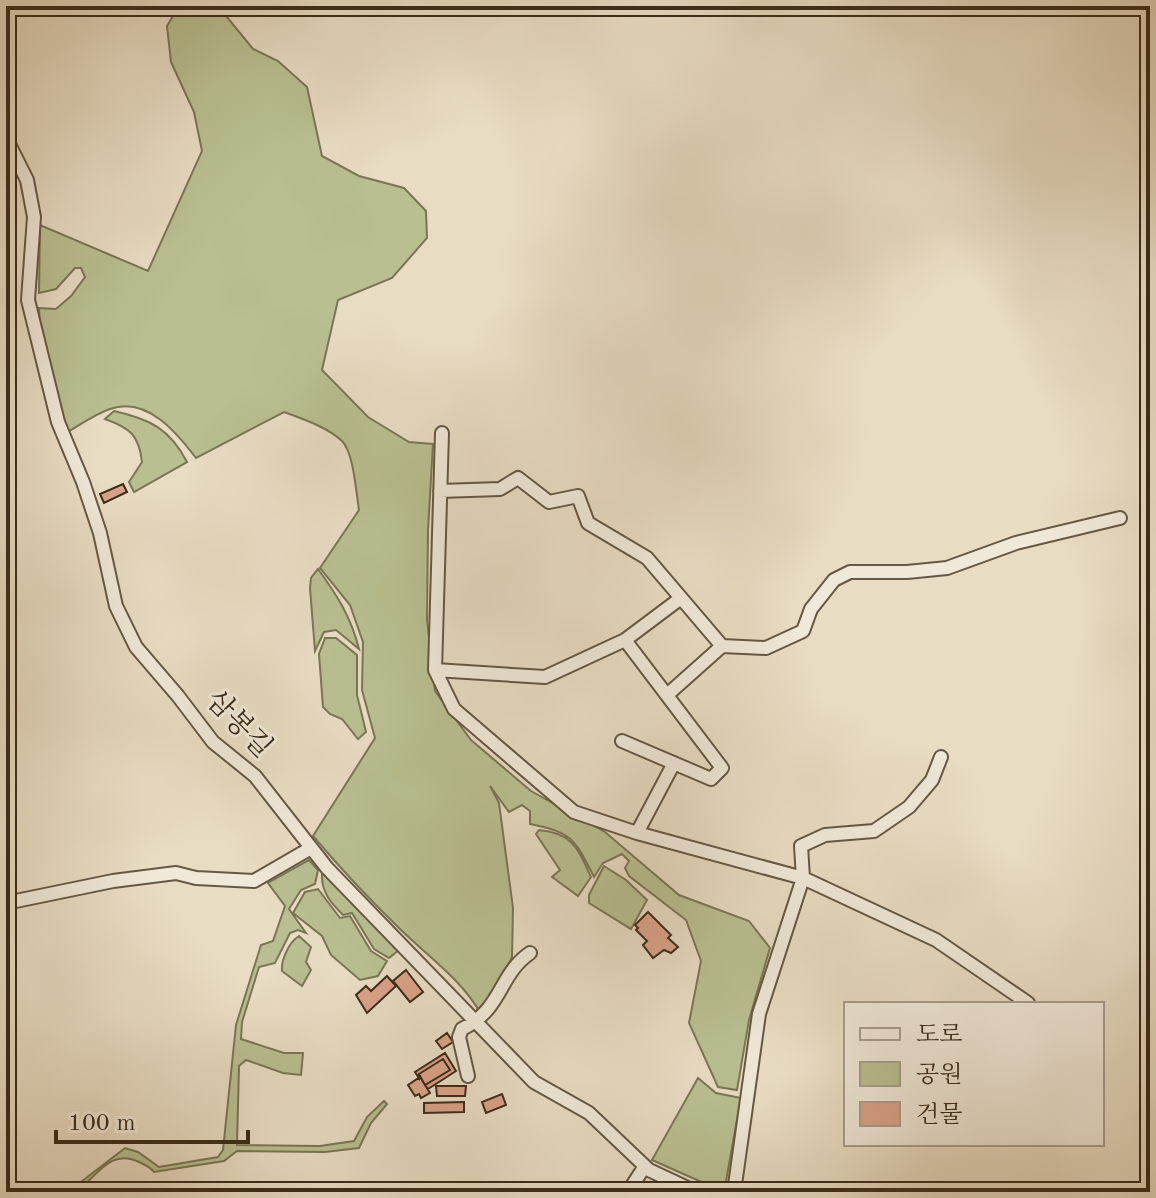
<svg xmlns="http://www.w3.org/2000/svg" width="1156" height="1198" font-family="'Old Standard TT','Noto Serif KR',serif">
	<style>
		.green { fill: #b9bf91; stroke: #7a7655; stroke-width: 2 }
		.building { fill: #dba289; stroke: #3b2c19; stroke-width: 2 }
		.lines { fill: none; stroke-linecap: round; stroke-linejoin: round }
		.minor-casing { stroke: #665844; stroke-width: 16 }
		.minor { stroke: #f0e8d8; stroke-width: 12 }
		.labels { text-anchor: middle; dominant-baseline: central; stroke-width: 6; stroke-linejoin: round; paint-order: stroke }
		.street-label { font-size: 28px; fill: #3b2c19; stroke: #f0e8d8 }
	</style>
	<rect width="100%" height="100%" fill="#e8dcc3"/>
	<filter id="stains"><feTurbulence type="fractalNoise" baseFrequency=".0025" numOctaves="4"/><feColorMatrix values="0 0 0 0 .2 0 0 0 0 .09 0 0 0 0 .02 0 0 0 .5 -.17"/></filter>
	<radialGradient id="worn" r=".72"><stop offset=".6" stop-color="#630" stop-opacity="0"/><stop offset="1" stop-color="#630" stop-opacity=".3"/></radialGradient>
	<path class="green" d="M179,6H218L253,49L278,61L307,87L322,156L359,176L404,188L426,211L427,238L392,278L338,300L322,370L368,417L409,442L433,444L428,530L427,620L435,691L471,740L531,791L605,832L679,895L749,921L770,948L749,1020L737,1090L718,1087L689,1023L701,961L686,920L629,876L625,868L629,861L622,854L603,863L594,877C575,840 573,832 530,824V811L522,805L509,812L490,786L499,803L513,908L512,957L491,1002L481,1014C462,980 429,957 401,930C370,900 341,869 313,836L375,738L362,690L363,642L350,605L320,568L359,510C356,493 354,453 342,441C327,427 303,419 284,412L196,458C177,433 147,396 110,409C95,414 80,425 66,433L40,327L39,308L56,309L71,296L85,277L81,268H75L56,289L39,293L40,225L148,271L202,151L194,112L171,62L167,26Z
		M114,411C150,419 170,429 187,462L134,492L129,482L142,462C139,435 130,428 105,419Z
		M318,569C337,595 351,617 359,649L336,630L324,632L315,651L310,588L311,578Z
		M325,638H336L357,655V695L366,732L358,739L342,719L330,714L323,707L319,654Z
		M539,830C573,833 578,849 591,877L578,896L552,877L560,870L536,834Z
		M309,860L318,870L315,884L301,890L289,909L306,933L298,930L290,933L275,963L259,967L242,1022L241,1039L284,1053H303L301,1075L283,1073L246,1060L239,1066L237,1145L320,1146L354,1141L367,1117L384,1101L387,1104L371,1123L359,1148L325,1152L237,1151L224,1161L154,1172C150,1167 146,1165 139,1162C113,1149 100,1171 81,1188L80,1192H75L77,1185L125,1148L138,1152L159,1167L218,1157L223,1150L236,1025L261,945L273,941L285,906L268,883Z
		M604,866L626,880L647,900L631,929L589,903V895Z
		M322,874L327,875L399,950L389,958L374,949L352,913L343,915C331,903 321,892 322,874Z
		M318,889L340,918L350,916L371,951L387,961L378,976L360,980L331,955L322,936L293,913L305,892Z
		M299,936L311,947L306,962L311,970L302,986L282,971C281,960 289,942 299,936Z
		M698,1078L716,1093L741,1098L724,1192L652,1160Z"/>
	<path class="building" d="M123,484L127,492L104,503L100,494Z
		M648,912L671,935L668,938L678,947L671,953L664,950L653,958L643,945L647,941L636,930L638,928L635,925Z
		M406,970L423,992L410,1002L393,981Z
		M387,976L396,986L367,1013L356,995L366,986L371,991Z
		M447,1033L453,1042L442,1049L436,1041Z
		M445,1053L456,1071L428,1089L425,1085L450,1070L443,1059L419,1074V1078L415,1072Z
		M443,1059L450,1070L425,1085L419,1074Z
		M420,1077L430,1093L421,1098L419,1094L415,1096L408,1085Z
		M436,1086H466L465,1096H437Z
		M502,1094L506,1105L486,1113L482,1102Z
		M464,1102V1112L424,1113V1103Z"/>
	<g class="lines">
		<defs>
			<path id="minor" d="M6,138L27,180L34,217L28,300L58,422L83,482L100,533L116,606L136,647L178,696L213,742L255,776L327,868L534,1082L589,1113L649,1170L696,1192
				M442,433L435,670L454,709L574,812L637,833L803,878L936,940L1028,1003
				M440,491L500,489L518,478L549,502L578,496L588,523L647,558L722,646L766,648L803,631L811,609L834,580L850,572H907L947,568L1016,543L1120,518
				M435,670L545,677L625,640L681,598
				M667,695L722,646
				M622,741L711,779L722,768L625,640
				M637,833L674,763
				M6,903L113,881L176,873L196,878L254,881L311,848
				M468,1076L459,1037L462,1029C503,1009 498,975 530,953
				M628,1192L645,1166
				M734,1192L759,1014L803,878L801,846L825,835L874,831L909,807L932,780L941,757"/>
		</defs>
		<use href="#minor" class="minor-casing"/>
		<use href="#minor" class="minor"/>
	</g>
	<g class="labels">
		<g class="street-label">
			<text transform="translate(238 725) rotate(46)">삼봉길</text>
		</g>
	</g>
	<rect width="1156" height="1198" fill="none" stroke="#e8dcc3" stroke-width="32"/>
	<rect x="8" y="8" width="1140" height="1182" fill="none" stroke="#3b2c19" stroke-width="4"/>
	<rect x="16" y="16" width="1124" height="1166" fill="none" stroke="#3b2c19" stroke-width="2"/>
	<rect x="844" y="1002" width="260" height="144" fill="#f0e8d8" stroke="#a89d8c" stroke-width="2"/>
	<rect x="860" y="1028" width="40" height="12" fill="#f0e8d8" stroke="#a89d8c" stroke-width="2"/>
	<text x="916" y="1042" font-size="24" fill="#3b2c19">도로</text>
	<rect x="860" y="1062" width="40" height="24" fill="#b9bf91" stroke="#a89d8c" stroke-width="2"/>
	<text x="916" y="1082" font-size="24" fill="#3b2c19">공원</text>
	<rect x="860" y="1102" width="40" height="24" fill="#dba289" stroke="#a89d8c" stroke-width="2"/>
	<text x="916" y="1122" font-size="24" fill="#3b2c19">건물</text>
	<path d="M56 1130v12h192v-12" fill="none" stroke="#3b2c19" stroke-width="4"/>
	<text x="68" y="1130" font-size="24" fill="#3b2c19" stroke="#f0e8d8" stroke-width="6" paint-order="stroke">100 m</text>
	<rect width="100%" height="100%" filter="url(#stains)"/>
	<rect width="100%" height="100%" fill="url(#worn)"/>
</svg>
